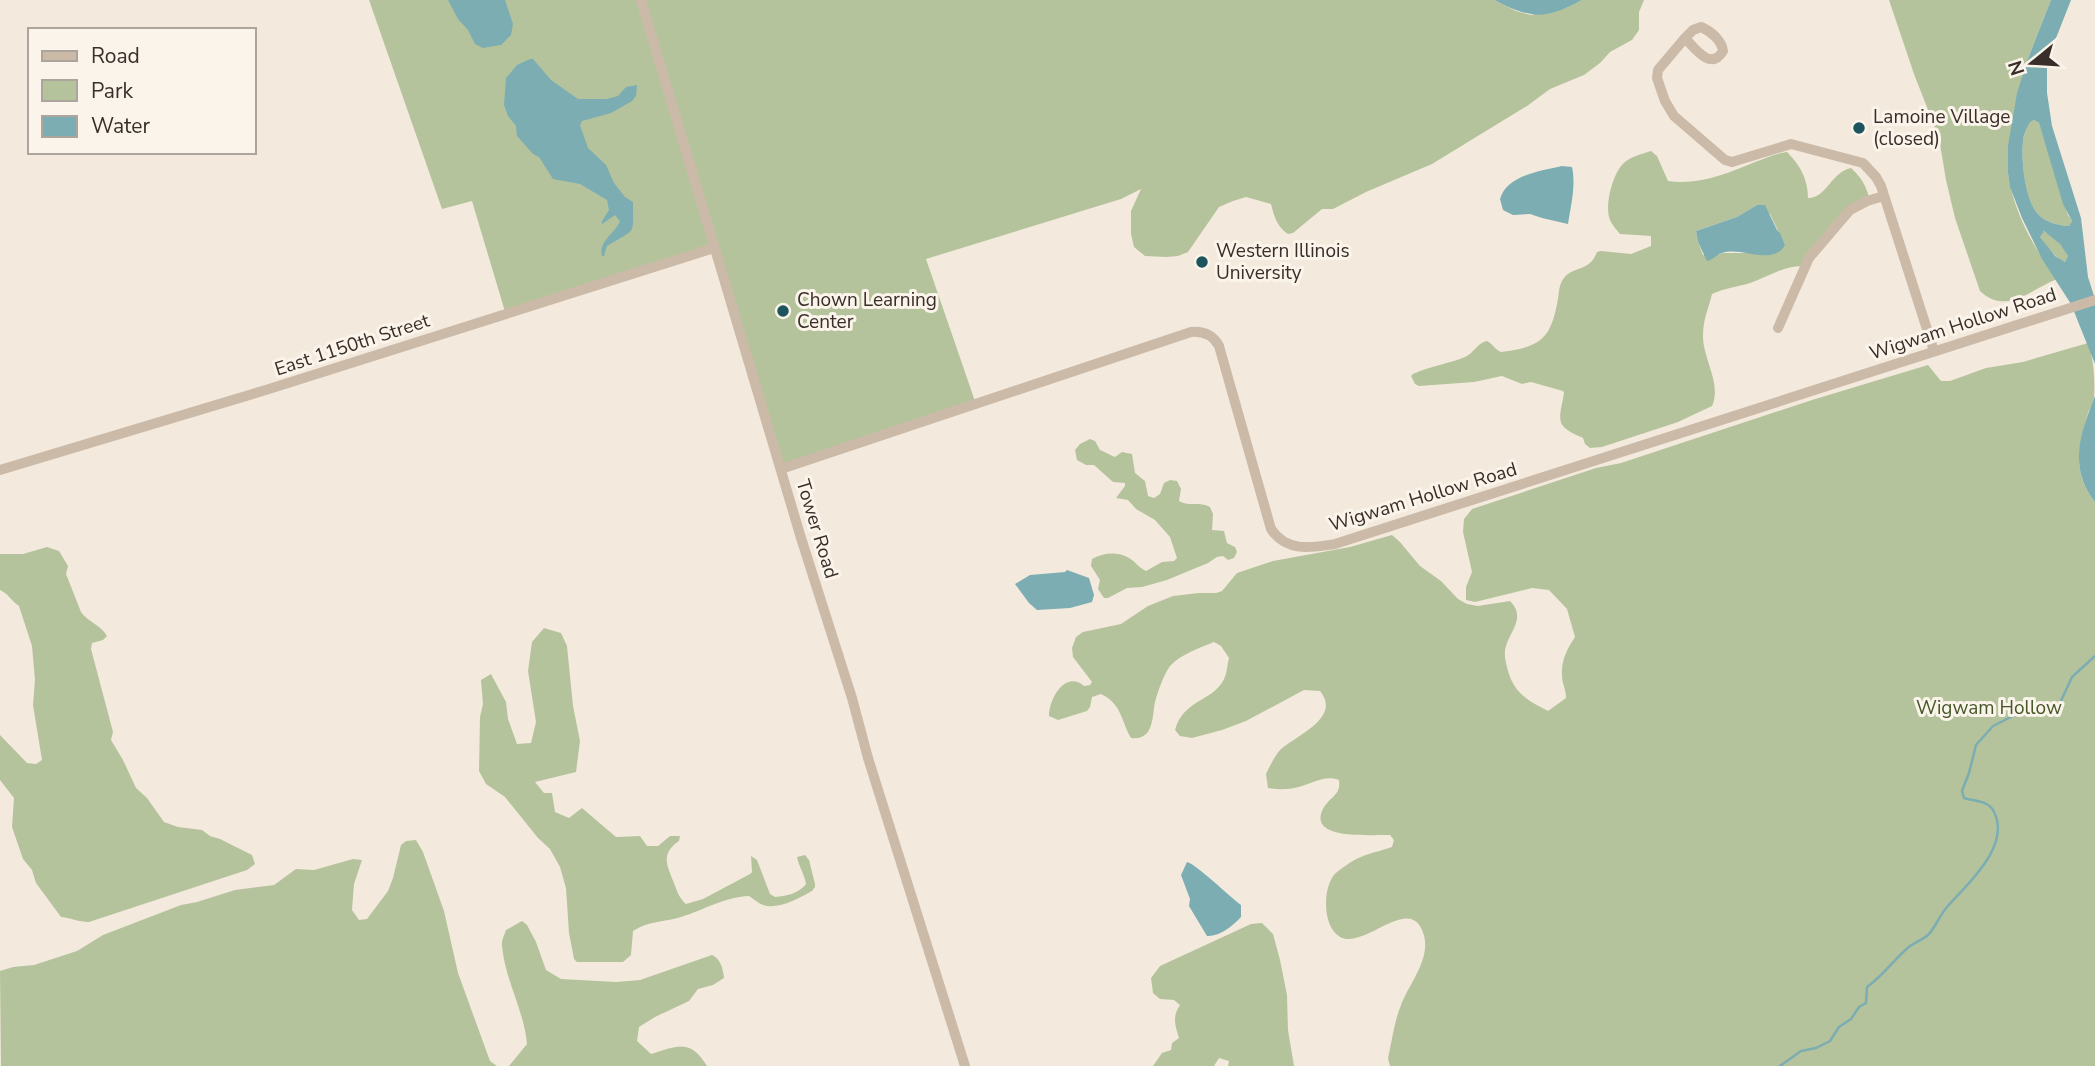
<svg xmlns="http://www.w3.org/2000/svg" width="2095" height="1066" font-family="'Nunito Sans',sans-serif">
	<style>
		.green { fill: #b5c39c; fill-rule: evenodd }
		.water { fill: #7badb2; fill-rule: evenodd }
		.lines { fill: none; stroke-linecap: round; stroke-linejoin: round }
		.stream { stroke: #7badb2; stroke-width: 2.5 }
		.minor { stroke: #ccbaa8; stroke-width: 10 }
		.poi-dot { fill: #1c555c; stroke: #fbf4ea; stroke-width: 2.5 }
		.labels { text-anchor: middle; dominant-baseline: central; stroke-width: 6; stroke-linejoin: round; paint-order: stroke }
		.poi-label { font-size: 19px; fill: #392e29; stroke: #fbf4ea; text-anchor: start }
		.street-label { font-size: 19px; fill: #392e29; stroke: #fbf4ea }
		.park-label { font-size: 19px; fill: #46582b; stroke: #fbf4ea }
	</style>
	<rect width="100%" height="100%" fill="#f3eadd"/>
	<path class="green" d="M369,0H1494L1516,11L1531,15L1566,8L1582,0H1644L1639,12V30L1632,40L1610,52L1600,63L1584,75L1550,89L1527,106L1432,164L1366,192L1333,209H1322L1293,233L1288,234C1277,227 1274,216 1271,204L1246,197L1233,201L1219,207L1188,252L1178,256L1166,257L1145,256L1134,247L1131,234V211L1141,189L1121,199L926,259L976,404L781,469L714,248L506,315L472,201L442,209Z
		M1889,0H2051L2029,56L2008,173C2013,211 2034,249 2057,279C2031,289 2006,316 1980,291L1955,218L1946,180L1939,138L1914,74Z
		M2034,120L2039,123L2068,215L2072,221L2069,226C2060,226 2045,222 2039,215C2025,202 2021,160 2023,142C2023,135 2027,128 2030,121Z
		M1651,151L1657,156L1668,181C1697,186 1729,173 1755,162C1766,158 1776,153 1787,152C1800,165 1808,179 1808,198C1827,198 1831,172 1851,168C1862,178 1866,186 1870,200L1858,205L1805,266C1784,265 1769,277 1750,283C1737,287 1725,288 1712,294C1708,311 1703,318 1703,337C1703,359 1722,384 1712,406L1678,422L1602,447L1590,448L1585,444L1583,438C1554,425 1559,422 1564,393L1563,391L1531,382L1522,384L1502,376L1474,382L1419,386L1415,384L1411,376L1413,374C1430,366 1448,364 1465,357C1475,352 1477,343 1487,341C1493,344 1495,350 1501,352C1542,347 1551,338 1558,299C1559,292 1559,284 1564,278C1573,266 1590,272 1597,252L1601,251L1631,254L1651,246V236L1620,234C1617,230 1612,225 1610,220C1604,206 1613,171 1625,162C1632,156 1642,154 1651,151ZM1757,205L1770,214L1785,245L1758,253H1723L1718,255H1703L1698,242L1696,231L1737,217Z
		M2042,231C2052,233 2063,246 2068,256L2065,262C2055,258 2046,246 2040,237Z
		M2088,343C2094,360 2095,380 2094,398C2093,403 2090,408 2088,413C2078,448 2072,472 2095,502V1066H1390L1388,1058C1392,1041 1394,1022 1401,1005C1409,983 1434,956 1422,930C1407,896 1364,950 1340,937C1323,927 1323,893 1332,878C1335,872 1343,868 1348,864C1365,853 1375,853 1392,847L1394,840L1390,835C1374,834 1304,842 1324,807C1331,796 1341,795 1339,780C1326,775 1315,782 1302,786C1290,790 1280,790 1268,788L1266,774C1270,766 1274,757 1280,750C1296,735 1342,718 1320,691L1304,690L1246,721L1222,730L1192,738L1180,736L1175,730C1184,699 1211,702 1223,681C1227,675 1227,665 1229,658L1221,646L1214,642C1200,648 1181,654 1170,666C1163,676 1158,691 1155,702C1152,717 1154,741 1131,738C1121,721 1122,704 1101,694L1092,697L1090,707L1087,711L1058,720L1049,716C1049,699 1065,670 1084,686L1090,685L1092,682L1073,657L1072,648L1076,637L1083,632L1121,624L1148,606L1173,596L1199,593H1216L1222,591L1237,573L1273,561L1350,547L1392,535L1400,542L1420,566L1441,581L1458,599L1467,604L1478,606L1510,601C1526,617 1511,630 1506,646C1504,652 1505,658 1506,663C1512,691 1523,698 1548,711L1566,698C1566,689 1562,684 1562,675C1561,661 1567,649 1575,637L1567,609L1549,590L1532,588L1475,602L1466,600V587L1472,572L1463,532L1464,519L1472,509L1596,468L1621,463L1812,400L1928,365L1941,381H1950L1986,368L2023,362Z
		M1090,439L1095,441L1100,450C1106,452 1109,455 1115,457L1122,452L1132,454L1135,473L1145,481L1148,496L1154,498L1160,494L1164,483L1170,480L1177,481L1181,489L1179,501C1189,507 1200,501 1210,507L1213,514L1212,530L1224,531L1227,543L1235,547L1237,552L1234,558L1228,560L1223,556L1217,557L1208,563L1167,580L1142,587L1127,588L1108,598H1104L1098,589L1100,580L1091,566L1092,559C1104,552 1120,551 1132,560C1137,564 1140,568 1146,571L1162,562L1174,561L1177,558L1170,537L1155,520L1136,509L1128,500L1116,498L1125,486V483L1113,482L1094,465H1086L1077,460L1075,450L1080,444Z
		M47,547L59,551L68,566L66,574L81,612C88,622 101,625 107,636L103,640L92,643L91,649L113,732L111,740L123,760L136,788L147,798L164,822L178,827L202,830L210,836L220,839L252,855L255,864L247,870L89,922C78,922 72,918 61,917L36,883L32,870L23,859L12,827L14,798L0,780V735L27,763L36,764L42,760L33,705L35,680L32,646L19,606C11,601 9,594 0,590V554H23Z
		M544,628L561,633L567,646L573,706L580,741L576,772L535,782L544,793H552L555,812L569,818L582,808L616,837L640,836L647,846H658L670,836H680L679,841C660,854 667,865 674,883C677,891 679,898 686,904L703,899L750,874L752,872L751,856L757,860L770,894L775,897C786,896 798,894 806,884C804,873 799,867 797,857L805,855L809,860L815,884V887L812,891C800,898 778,910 763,905C758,903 754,899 749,896C724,897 704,910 681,917C664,922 648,921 633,931L631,955L623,962H577L574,959L569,933L566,888L560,867L550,849L538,838L505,797L486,784L479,771L480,717L483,704L481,680L491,674L506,702L508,719L517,744L531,743L536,722L528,671L532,642Z
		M416,840L423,852L444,911L458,973L490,1061L497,1066H1L0,971L13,967L34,965L77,951L103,935L181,905L197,902L235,890L274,885L296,869L314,870L353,859L362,860L354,884L352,910L359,920L367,919L388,891L393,878L401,845L406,841Z
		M522,921L527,925L536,942L546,970L561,979L616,982L640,980L712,955C721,959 723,969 724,978L713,985L698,989L689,1001L655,1017L639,1027L637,1041L651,1054C677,1046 690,1038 707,1066H509L527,1044C524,1010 505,980 502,946C501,941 504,936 506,930Z
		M1262,923L1273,934L1280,960L1287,995L1288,1030L1294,1066H1228L1229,1061L1219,1058L1214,1066H1153L1162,1053L1171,1050L1172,1043L1179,1038C1175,1025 1172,1017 1180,1005L1174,1000L1160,999L1153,993L1151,978L1160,966L1251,924Z"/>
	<path class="water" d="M448,0H505L513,24L511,35L501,45L483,48L475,44L468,30L458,19Z
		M1494,0H1582C1545,20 1531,19 1494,0Z
		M2051,0H2071L2047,61V93L2052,126L2081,218L2088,277L2095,299V364L2071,304L2042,259L2022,218L2010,187L2008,173V146L2017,93L2029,56ZM2034,120L2039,123L2063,204L2072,221L2069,226C2060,226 2045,222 2039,215C2025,202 2021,160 2023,142C2023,135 2027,128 2030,122ZM2044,231L2060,244L2068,256L2065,262L2055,256L2040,237Z
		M530,59H533L551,80L578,99H607L618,96L626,87L637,85L636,96L632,101L611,113L582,121L580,125L588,148L606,165L614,183L625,197L633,202C633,236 637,228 607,246L604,256H602C598,241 615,234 620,221L615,215L602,224V221L609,210L607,200L580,184L553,179L539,157L533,154L517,136L516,126L508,116L504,105L506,78L517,65Z
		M1562,166L1572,167C1576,185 1571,205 1568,224L1542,218L1530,214L1513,215L1503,210L1500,199C1507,175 1541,171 1562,166Z
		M1757,205H1765L1777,230L1780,233L1785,245C1773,267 1742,246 1722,253C1716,255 1713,260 1707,261L1698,242L1696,231L1737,217Z
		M2095,396V502C2068,467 2080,434 2095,396Z
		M1067,570L1089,578L1094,595L1092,602L1070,608L1037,610L1029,603L1015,584L1030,575L1065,572Z
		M1187,862C1196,864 1230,897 1241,905V917C1233,926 1219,937 1207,936L1189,906L1190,899L1181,875Z"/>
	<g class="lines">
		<path class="stream" d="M1780,1066L1801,1051L1816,1048L1830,1041L1839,1027L1851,1019L1859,1007L1866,1003L1867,987C1883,976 1895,958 1910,946C1916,942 1924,939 1929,934C1936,926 1940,915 1947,907C1967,884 2013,845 1993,810C1987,800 1973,801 1964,798L1962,791L1969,773L1976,745L1993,726L2015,715L2040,710L2060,703L2072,677L2095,656"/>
		<path class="minor" d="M641,0L801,538L852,698L868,758L965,1066
			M1701,27C1711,31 1722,41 1723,51C1711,71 1695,49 1685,38L1693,30Z
			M1685,38L1658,70L1657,78L1665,101L1674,116L1725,160L1732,162L1791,144L1863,163L1876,177L1881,186L1934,351
			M1778,328L1809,258L1850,210L1867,201L1884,196
			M781,469L1191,332C1203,331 1213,335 1219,346L1271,529C1286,552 1310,548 1335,544L2095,300
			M0,470L269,389L714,248"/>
	</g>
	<g class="poi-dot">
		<circle cx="1859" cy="128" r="7"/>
		<circle cx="1202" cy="262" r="7"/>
		<circle cx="783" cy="311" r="7"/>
	</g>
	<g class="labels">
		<g class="poi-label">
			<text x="1873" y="117">Lamoine Village<tspan x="1873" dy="22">(closed)</tspan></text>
			<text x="1216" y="251">Western Illinois<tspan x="1216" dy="22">University</tspan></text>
			<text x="797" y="300">Chown Learning<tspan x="797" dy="22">Center</tspan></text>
		</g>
		<g class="street-label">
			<text transform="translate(1963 324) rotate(-18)">Wigwam Hollow Road</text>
			<text transform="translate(352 345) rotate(-18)">East 1150th Street</text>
			<text transform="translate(1423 497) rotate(-17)">Wigwam Hollow Road</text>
			<text transform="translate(817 529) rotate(73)">Tower Road</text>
		</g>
		<g class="park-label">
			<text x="1989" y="708">Wigwam Hollow</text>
		</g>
	</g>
	<rect x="28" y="28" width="228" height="126" fill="#fbf4ea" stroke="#ada59d" stroke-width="2"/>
	<rect x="42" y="51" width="35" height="10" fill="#ccbaa8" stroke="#ada59d" stroke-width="2"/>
	<text x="91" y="63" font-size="21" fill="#392e29">Road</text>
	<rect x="42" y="80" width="35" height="21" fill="#b5c39c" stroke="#ada59d" stroke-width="2"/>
	<text x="91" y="98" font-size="21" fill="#392e29">Park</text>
	<rect x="42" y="116" width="35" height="21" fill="#7badb2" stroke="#ada59d" stroke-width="2"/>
	<text x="91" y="133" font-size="21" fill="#392e29">Water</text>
	<g transform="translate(2032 63) rotate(252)" stroke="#fbf4ea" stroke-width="5" paint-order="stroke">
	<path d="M0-5L12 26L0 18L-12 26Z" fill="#392e29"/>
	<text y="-10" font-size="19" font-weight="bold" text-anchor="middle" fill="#392e29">N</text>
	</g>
</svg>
